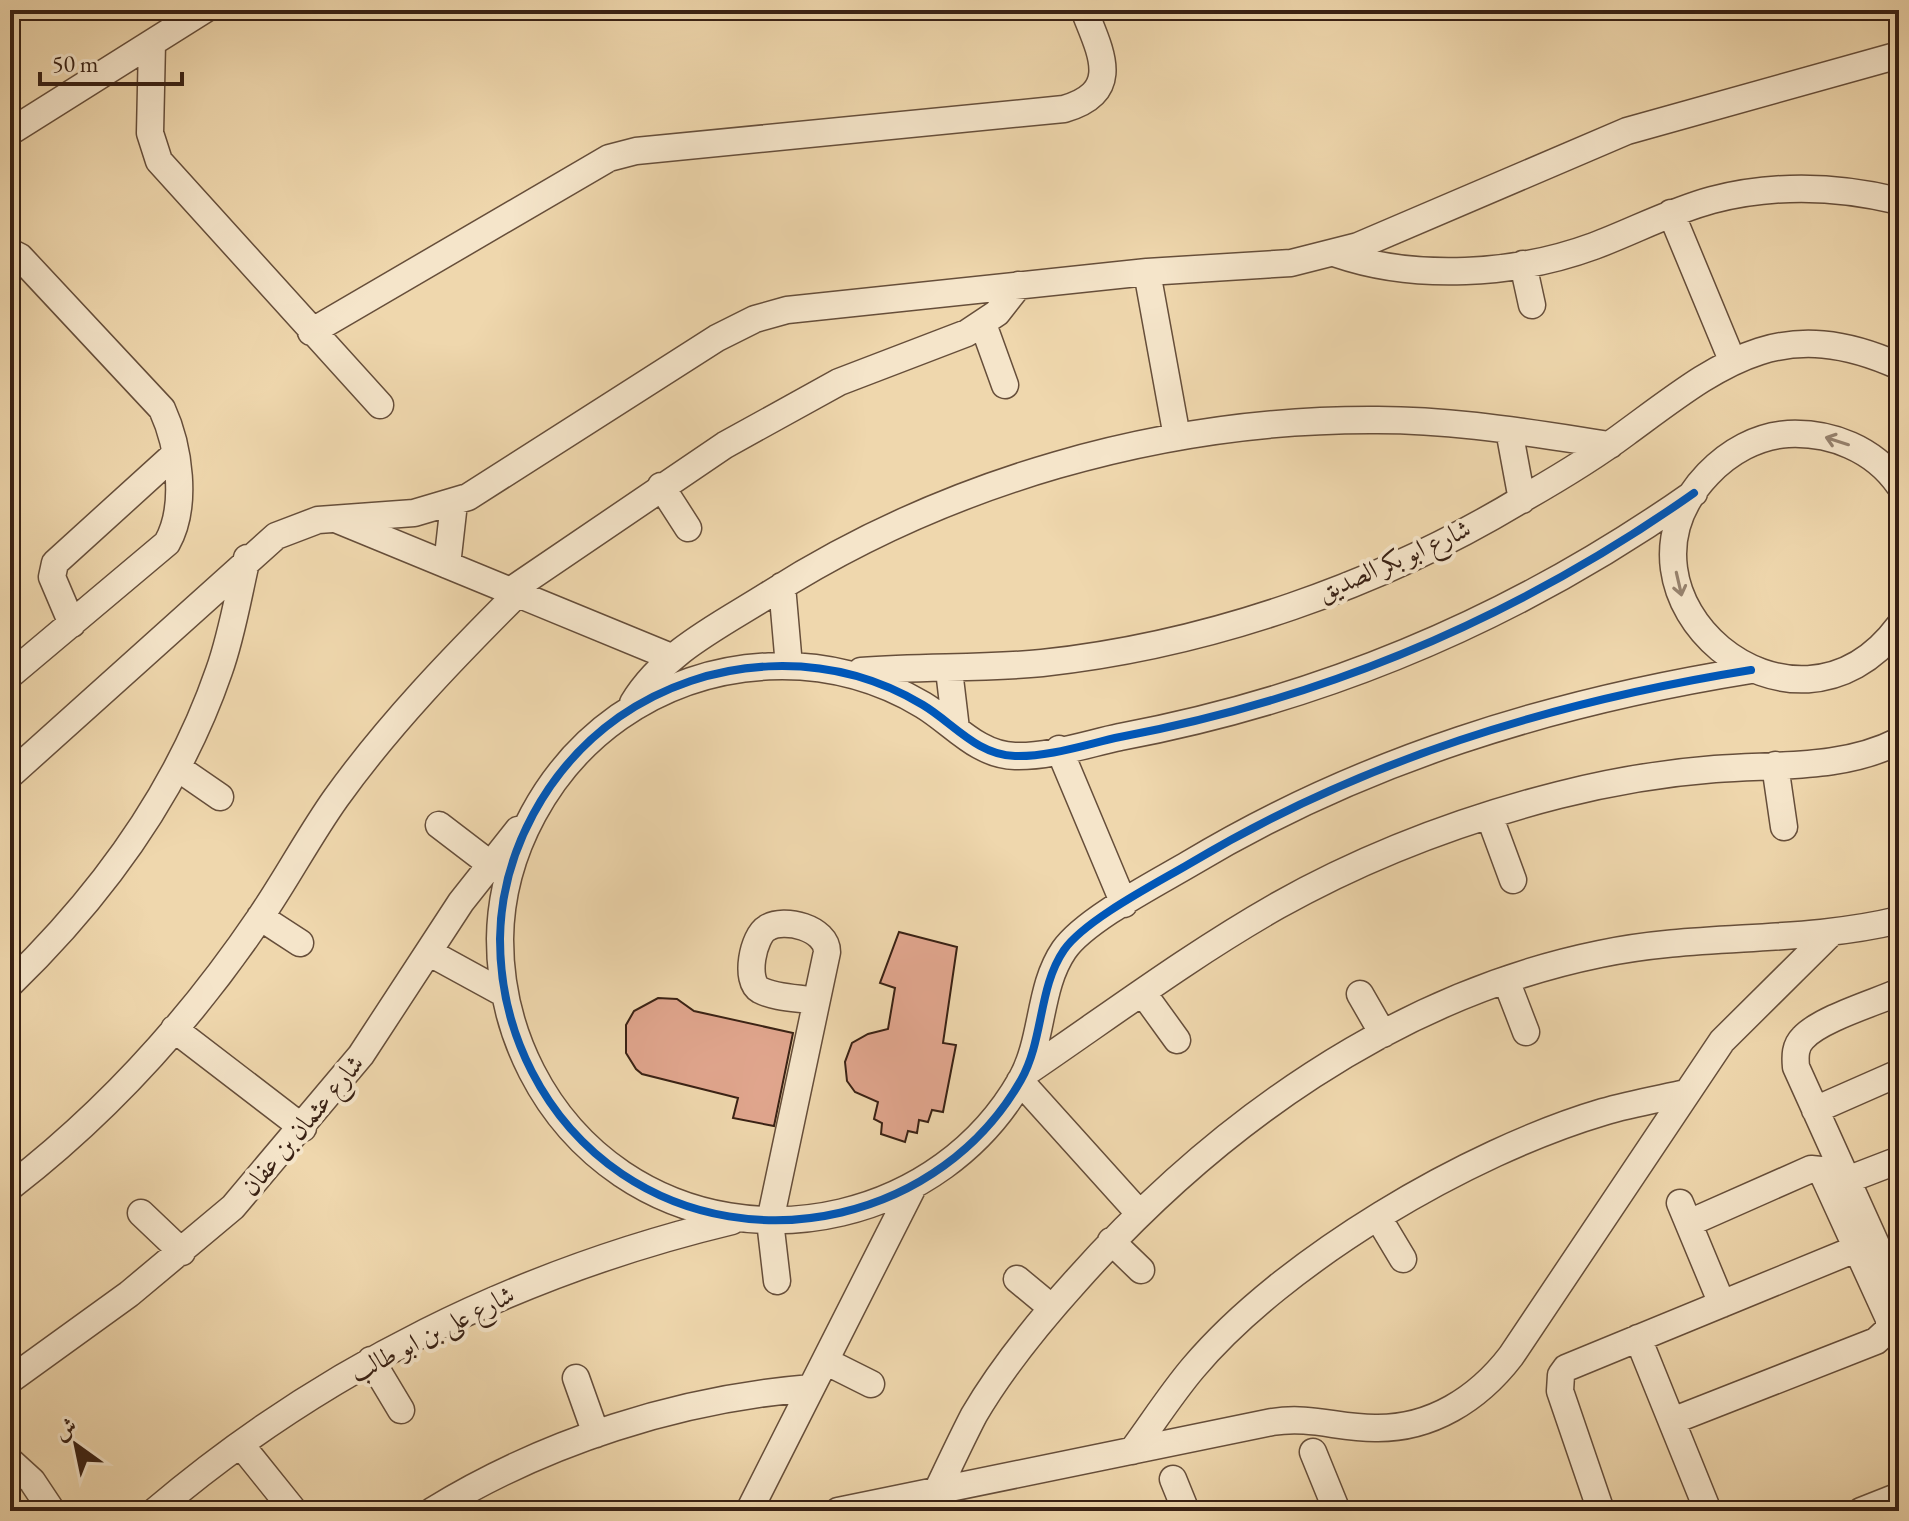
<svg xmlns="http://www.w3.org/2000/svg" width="1909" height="1521" font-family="'EB Garamond',Amiri,serif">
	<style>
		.building { fill: #e1a68e; stroke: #392114; stroke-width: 2 }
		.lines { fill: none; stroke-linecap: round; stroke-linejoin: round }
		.minor-casing { stroke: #664e3a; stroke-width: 29 }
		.minor { stroke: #f5e5ca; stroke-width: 26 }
		.cycleway-casing { stroke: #f5e5ca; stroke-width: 13 }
		.cycleway { stroke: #0057b8; stroke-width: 8 }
		.oneway { stroke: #97836f }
		.labels { text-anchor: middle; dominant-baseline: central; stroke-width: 8; stroke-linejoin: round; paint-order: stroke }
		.street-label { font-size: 26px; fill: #392114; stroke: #f5e5ca }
	</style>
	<rect width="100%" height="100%" fill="#efd7ad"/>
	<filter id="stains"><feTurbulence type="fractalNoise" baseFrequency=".0025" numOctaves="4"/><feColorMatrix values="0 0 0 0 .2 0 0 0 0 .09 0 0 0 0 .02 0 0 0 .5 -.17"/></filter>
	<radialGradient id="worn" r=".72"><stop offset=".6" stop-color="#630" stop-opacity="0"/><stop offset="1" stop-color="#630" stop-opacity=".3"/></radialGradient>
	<path class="building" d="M899,932L957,947L943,1043L956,1045L943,1112L932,1110L928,1122L919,1120L917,1133L908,1131L905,1142L881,1134L882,1123L874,1119L878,1102L855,1092L847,1081L845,1062L852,1043L868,1034L888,1029L895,988L880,983Z
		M658,998L677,999L694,1011L793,1033L774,1126L733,1118L738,1098L642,1074L636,1069L626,1053V1025L634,1011Z"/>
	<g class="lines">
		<defs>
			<path id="minor" d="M152,43L150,133L159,161L380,405
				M10,132L204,10
				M1671,213L1732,360
				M10,252L20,257L162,409C179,446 188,506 167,543L10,675
				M1337,254C1416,281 1515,275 1594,246C1634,231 1671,211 1712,200C1774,184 1838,186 1899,201
				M1523,264L1532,305
				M1147,272L1177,437
				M983,324L1005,385
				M311,332L609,158L636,151L1064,109C1123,92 1101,53 1084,10
				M1509,430L1522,500
				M1899,485C1874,449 1831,432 1788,434C1757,436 1729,452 1708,474C1592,595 1793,768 1899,626
				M661,486L688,528
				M1694,493C1521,615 1328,698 1120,737C1087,744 1049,757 1015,756C977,755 953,723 923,705C828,648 708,655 619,717C548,767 501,852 500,939C500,1032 544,1121 622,1174C754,1263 942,1219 1021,1080C1044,1039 1038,988 1064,950C1085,920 1155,884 1189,864C1362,760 1552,702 1751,670
				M338,520L671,657
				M447,565L454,503
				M782,586L789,666
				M510,591L725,445L839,382L967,333L997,313L1019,285
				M72,624L52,577L55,563L175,454
				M949,670L956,729
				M861,671C922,666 982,669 1042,663C1209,645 1381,585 1524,498C1559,478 1594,457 1626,433C1719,365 1779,312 1899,366
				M633,703C664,652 719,626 768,595C945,482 1160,420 1370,420C1451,419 1530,433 1610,445
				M1059,749L1124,904
				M1775,765L1784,827
				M178,768L220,797
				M10,775L276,536L318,520L414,513L468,497L717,338L755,319L787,310L1147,272L1291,263L1358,246L1627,131L1899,55
				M1489,815L1513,880
				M439,825L490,864
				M260,917L300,943
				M430,953L505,994
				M1506,980L1526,1032
				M10,984C102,895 177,793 219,671C232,635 238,596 247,558
				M1899,992C1874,1003 1820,1019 1803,1038C1795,1046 1795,1056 1796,1067L1899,1295
				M1143,993L1177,1040
				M1360,994L1383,1034
				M174,1029L303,1128
				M1024,1074C1108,1017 1189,956 1277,906C1366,856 1461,820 1559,795C1610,782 1663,773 1715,769C1777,764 1842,770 1899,741
				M1020,1081L1139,1213
				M1815,1110L1899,1073
				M1847,1180L1899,1160
				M10,1187C107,1112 192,1018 261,916C287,878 309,836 336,798C389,724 453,658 517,594
				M1680,1203L1722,1304
				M141,1213L182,1252
				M1379,1219L1403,1259
				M1111,1241L1141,1270
				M1017,1279L1052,1308
				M777,1281L770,1221L827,952C827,928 784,917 767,928C753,936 744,981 760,990C775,998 800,998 816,1001
				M1638,1338L1708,1511
				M371,1360L401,1410
				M825,1361L871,1384
				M576,1378L596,1434
				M10,1380L129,1294L233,1207L361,1055L461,902L518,830
				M1672,1421L1876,1341L1889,1329V1319L1821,1170L1811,1169L1689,1223
				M241,1445L294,1511
				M1132,1451C1152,1424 1171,1394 1193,1368C1284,1260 1468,1152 1603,1112C1630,1104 1659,1099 1686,1093
				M1313,1452L1337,1511
				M10,1461L32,1481L52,1511
				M1173,1479L1186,1511
				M937,1491C949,1466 961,1440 974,1415C1002,1367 1039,1322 1076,1281C1214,1126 1394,996 1600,954C1699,933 1801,944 1899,920
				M155,1511C322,1369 519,1272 732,1221
				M432,1511C546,1441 679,1399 811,1388
				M749,1511L914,1185
				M838,1511L1272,1422C1311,1416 1338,1428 1375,1428C1431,1429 1478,1399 1511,1356L1722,1041L1832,932
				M1601,1511L1560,1391L1561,1375L1566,1368L1858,1248
				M1861,1511L1899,1496"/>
		</defs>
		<use href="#minor" class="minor-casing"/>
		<use href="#minor" class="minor"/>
		<defs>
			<path id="cycleway" d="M1694,493C1521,615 1328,698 1120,737C1087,744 1049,757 1015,756C977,755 953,723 923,705C828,648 708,655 619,717C548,767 501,852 500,939C500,1032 544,1121 622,1174C754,1263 942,1219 1021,1080C1044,1039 1038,988 1064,950C1085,920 1155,884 1189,864C1362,760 1552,702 1751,670"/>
		</defs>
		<use href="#cycleway" class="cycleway-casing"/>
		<use href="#cycleway" class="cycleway"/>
	</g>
	<defs><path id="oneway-shaft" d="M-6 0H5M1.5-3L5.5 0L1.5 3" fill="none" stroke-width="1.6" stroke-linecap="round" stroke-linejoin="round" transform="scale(2)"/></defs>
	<g class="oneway">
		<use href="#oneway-shaft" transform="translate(1837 441) rotate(-162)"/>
		<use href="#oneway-shaft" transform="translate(1679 584) rotate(77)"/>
	</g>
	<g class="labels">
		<g class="street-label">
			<text transform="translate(1394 560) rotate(-24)">شارع ابو بكر الصديق</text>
			<text transform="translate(302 1125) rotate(-50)">شارع عثمان بن عفان</text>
			<text transform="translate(432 1333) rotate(-27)">شارع على بن ابو طالب</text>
		</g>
	</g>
	<rect width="1909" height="1521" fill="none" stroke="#efd7ad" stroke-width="40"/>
	<rect x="12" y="12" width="1885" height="1497" fill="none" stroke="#392114" stroke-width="4"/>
	<rect x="20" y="20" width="1869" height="1481" fill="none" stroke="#392114" stroke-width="2"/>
	<g transform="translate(76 1445) rotate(327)" stroke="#f5e5ca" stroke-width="6" paint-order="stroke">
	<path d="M0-6L14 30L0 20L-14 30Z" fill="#392114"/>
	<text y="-12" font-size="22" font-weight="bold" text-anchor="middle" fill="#392114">ش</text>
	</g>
	<path d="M40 72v12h142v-12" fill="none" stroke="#392114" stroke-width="4"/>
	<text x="52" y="72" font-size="24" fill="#392114" stroke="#f5e5ca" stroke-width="6" paint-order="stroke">50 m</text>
	<rect width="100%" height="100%" filter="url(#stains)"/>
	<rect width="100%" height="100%" fill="url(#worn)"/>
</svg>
